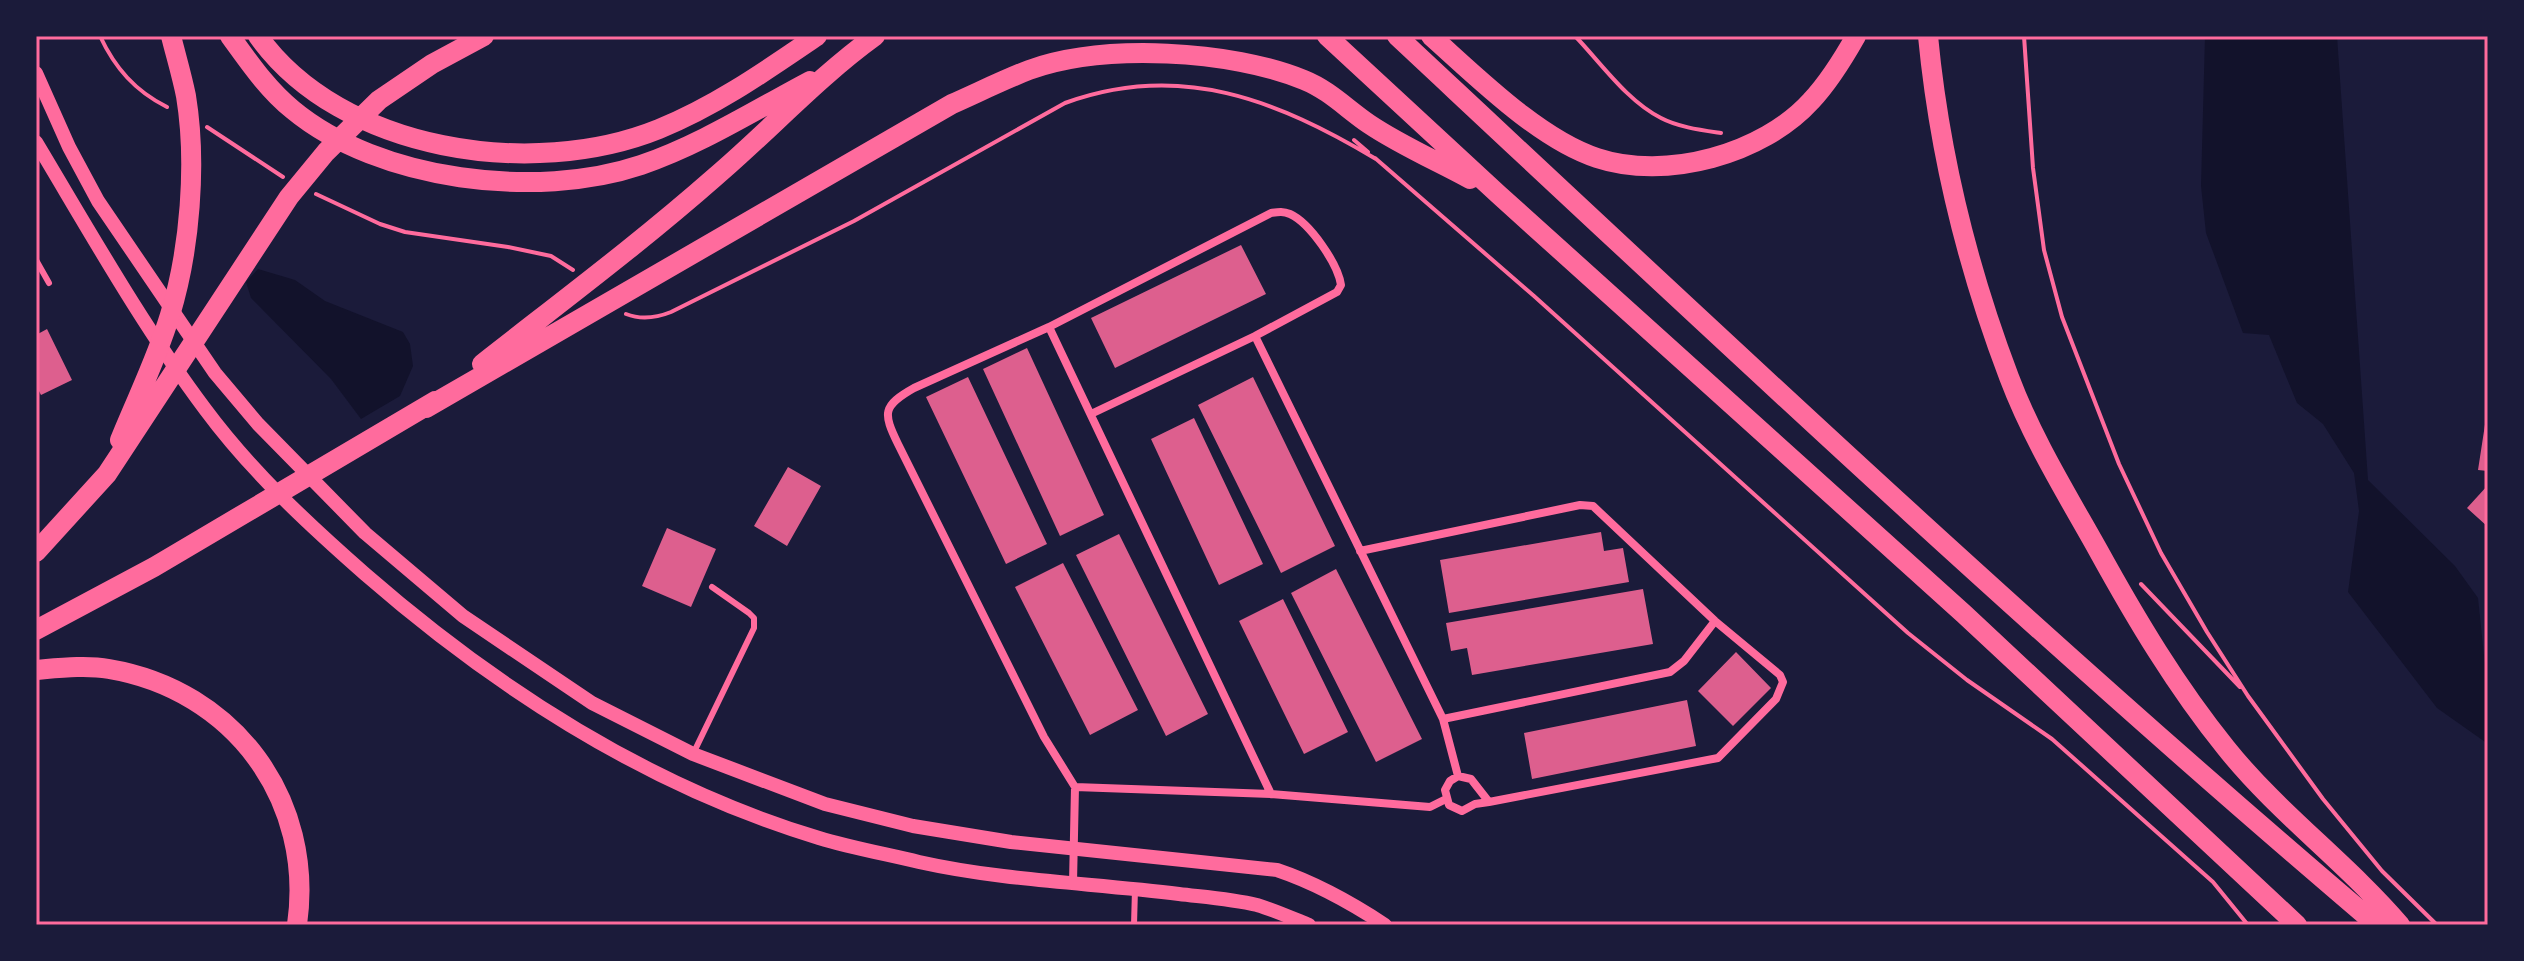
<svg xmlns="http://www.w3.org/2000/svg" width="2524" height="961" font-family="'Golos Text',sans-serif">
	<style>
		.water { fill: #12122b }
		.building { fill: #dd5f8e }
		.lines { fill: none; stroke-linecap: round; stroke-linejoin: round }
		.path { stroke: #ff6b9d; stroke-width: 4 }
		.service { stroke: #ff6b9d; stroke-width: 6 }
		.minor { stroke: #ff6b9d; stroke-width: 8 }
		.tertiary { stroke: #ff6b9d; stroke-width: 14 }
		.motorway { stroke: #ff6b9d; stroke-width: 20 }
		.neatline { fill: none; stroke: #ff6b9d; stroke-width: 3 }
	</style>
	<rect width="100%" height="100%" fill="#1b1b3a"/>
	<path class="water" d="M2205,36H2337L2368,480L2455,566L2478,598L2488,694V744L2437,708L2348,592L2359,511L2354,473L2323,424L2297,403L2269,335L2243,333L2206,233L2201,186Z
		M258,269L295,280L325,301L403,332L410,344L413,366L400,396L361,419L331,379L251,298L246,282Z"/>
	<path class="building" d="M1241,245L1266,294L1115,368L1091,318Z
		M47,329L72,380L41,395L36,385V335Z
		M1027,348L1104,515L1060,536L983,369Z
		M968,377L1047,544L1006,564L926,397Z
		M1253,377L1335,546L1281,573L1198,405Z
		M1194,418L1263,564L1219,585L1151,439Z
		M2486,418H2488V471L2478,470Z
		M788,467L821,486L787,546L754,526Z
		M2488,485V527L2467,508Z
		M667,528L716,549L691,607L642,586Z
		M1601,532L1604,551L1623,548L1629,582L1449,613L1440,560Z
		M1119,534L1208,714L1166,736L1076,555Z
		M1063,563L1138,710L1090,735L1015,587Z
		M1336,569L1422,739L1376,762L1291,593Z
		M1643,589L1653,644L1472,675L1467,648L1451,651L1446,623Z
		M1283,599L1348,732L1304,754L1239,621Z
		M1736,652L1771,688L1733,726L1698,691Z
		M1687,700L1696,746L1532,779L1524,733Z"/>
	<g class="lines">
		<path class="path" d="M100,36C115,68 135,91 167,107
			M1575,36C1601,63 1627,101 1661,118C1678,127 1701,130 1721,133
			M2024,36L2033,168L2044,250L2062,317L2119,464L2161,553L2207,632L2248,696L2323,799L2382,871L2437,925
			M207,127L283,177
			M1354,140L1368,152
			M1375,158L1534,296L1908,633L1967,680L2052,739L2213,882L2248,925
			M316,194L380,224L405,232L508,247L551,256L573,270
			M626,314C641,320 656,318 671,312L854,221L1065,103C1180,61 1277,100 1376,159
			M2141,584L2240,687"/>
		<path class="service" d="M36,260L49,283
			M693,754L754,628V618L749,613L712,587
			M1134,925L1135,889"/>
		<path class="minor" d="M1049,327L1271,794
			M1255,336L1443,719L1458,776
			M1360,551L1580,505L1593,506L1715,621L1780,675L1783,682L1776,699L1718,758L1489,802
			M1443,719L1670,672L1684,661L1715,621
			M1458,776L1471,779L1489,802L1475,804L1462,811L1449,805L1445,790L1450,781Z
			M1075,787L1044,737L898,444C883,413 882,406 914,388L1049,327L1271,213C1278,212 1283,211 1290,214C1310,223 1338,264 1341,285L1337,292L1255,336L1091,414
			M1075,787L1271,794L1430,807L1446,799
			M1073,883L1075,787"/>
		<path class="tertiary" d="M36,73L69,147L98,201L215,373L258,424L365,533L463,616L592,703L693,754L825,804L913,826L1011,842L1277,870C1316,883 1350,902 1385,925
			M36,142C90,232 142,325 205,409C251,471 307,523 365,574C497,689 650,787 819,838C852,848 886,854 919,862C1004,881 1093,883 1179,894C1204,897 1232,899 1257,905C1274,910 1292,918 1309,925"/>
		<path class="motorway" d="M230,36C249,62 267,89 293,110C379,181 537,200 641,165C700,145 755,110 810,81
			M258,36C341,152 533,180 659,129C716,106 767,70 817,36
			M1327,36L1498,194L1964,614L2297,925
			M1397,36C1719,337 2041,640 2377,925
			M1431,36C1477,77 1539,139 1597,158C1666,181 1763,154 1811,101C1829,82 1843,59 1856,36
			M1928,36C1939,151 1968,269 2009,377C2032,438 2066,493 2098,550C2136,619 2176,686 2226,748C2278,813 2346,862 2400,925
			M482,364C561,302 640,243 715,177C769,131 817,78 875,36
			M426,408L952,104C977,93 1003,80 1029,70C1104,43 1231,50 1304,80C1329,90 1347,109 1369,124C1400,145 1437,161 1470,179
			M120,440C137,398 157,358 170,315C190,250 197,163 186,96C182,76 176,56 171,36
			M36,552L107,474L289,197L326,152L379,100L432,64L484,36
			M36,630L154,567L435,401
			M36,670C60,668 86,665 109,669C234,690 315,800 297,925"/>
	</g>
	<rect width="2524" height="961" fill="none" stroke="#1b1b3a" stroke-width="76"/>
	<rect x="38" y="38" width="2448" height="885" class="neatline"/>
</svg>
